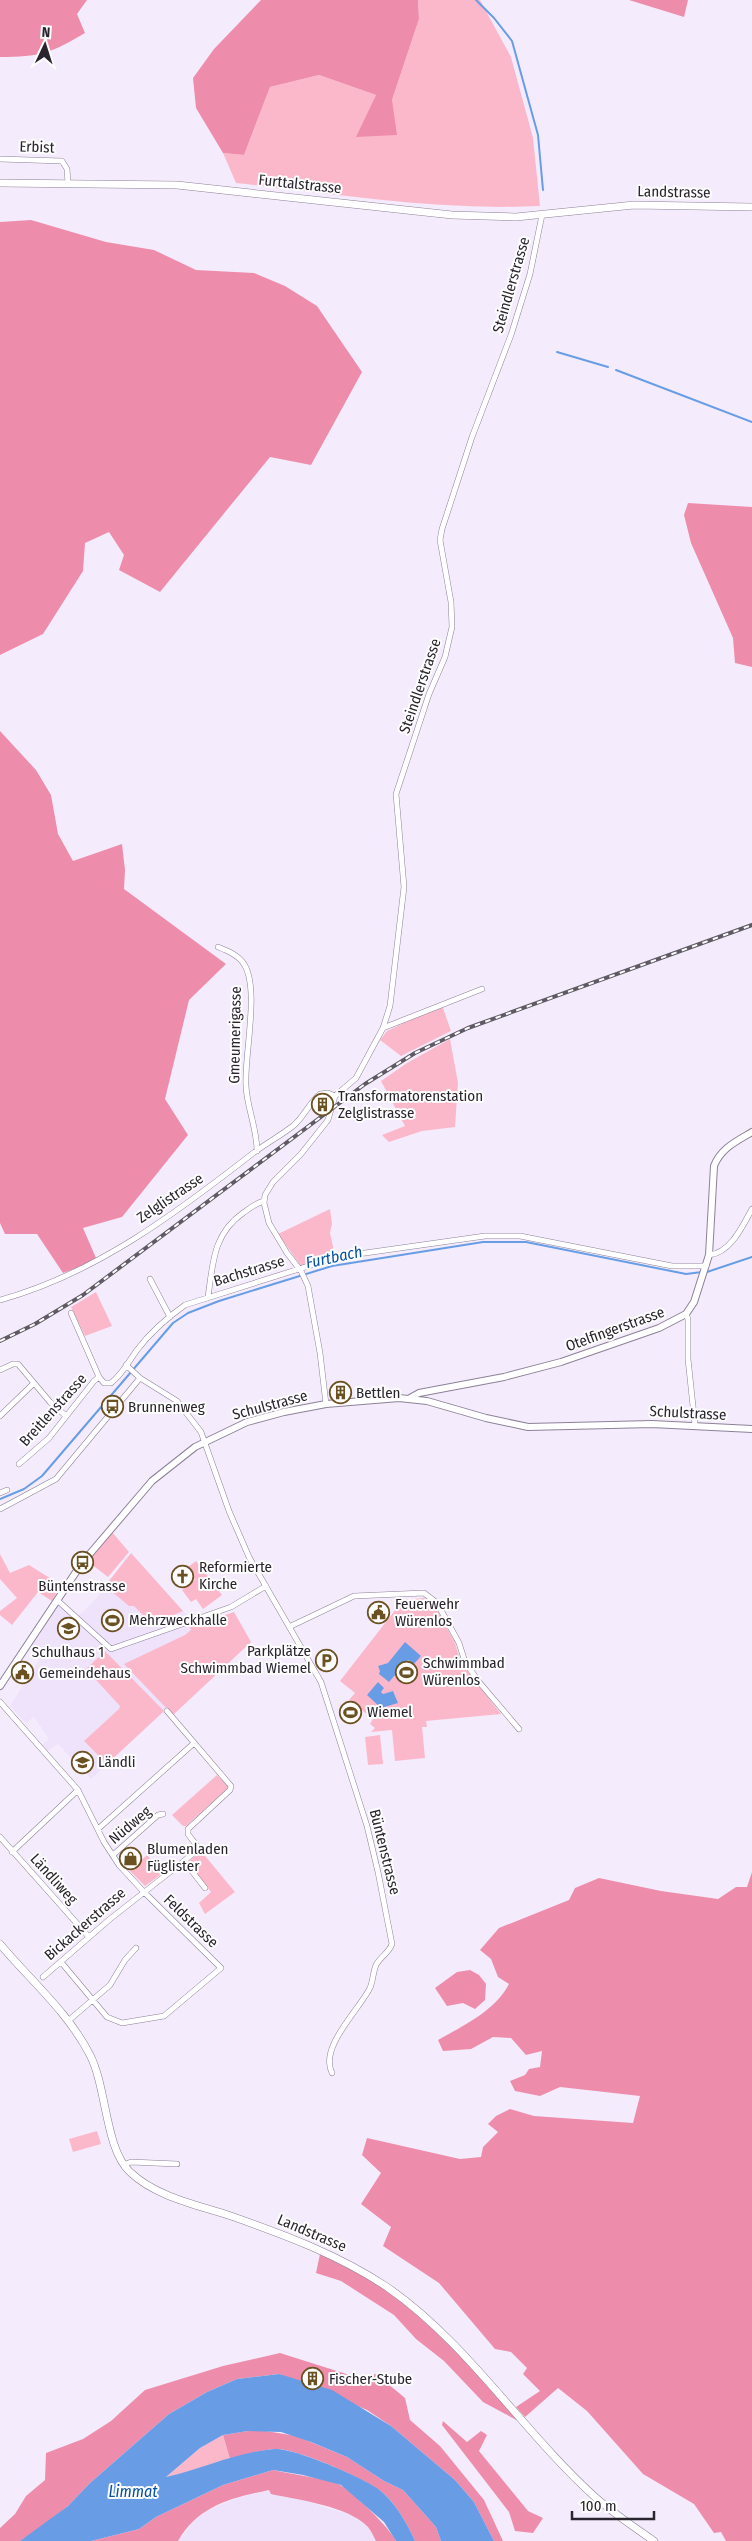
<svg xmlns="http://www.w3.org/2000/svg" width="752" height="2541" font-family="'Fira Sans Condensed',sans-serif">
	<style>
		.built { fill: #efe2fb }
		.green { fill: #fcb8cb }
		.forest { fill: #ee8dab }
		.water { fill: #689de6 }
		.lines { fill: none; stroke-linecap: round; stroke-linejoin: round }
		.stream { stroke: #689de6; stroke-width: 2 }
		.minor-casing { stroke: #8d8198; stroke-width: 6 }
		.tertiary-casing { stroke: #8d8198; stroke-width: 8 }
		.secondary-casing { stroke: #8d8198; stroke-width: 8 }
		.minor { stroke: #fff; stroke-width: 5 }
		.tertiary { stroke: #fff; stroke-width: 6 }
		.secondary { stroke: #fff; stroke-width: 7 }
		.rail-casing { stroke: #605a65; stroke-width: 4 }
		.rail { stroke: #fdfdfd; stroke-width: 2; stroke-dasharray: 5.5; stroke-linecap: butt }
		.labels { text-anchor: middle; dominant-baseline: central; stroke-width: 4; stroke-linejoin: round; paint-order: stroke }
		.street-label { font-size: 15px; fill: #29242d; stroke: #fdfdfd }
		.poi-label { font-size: 15px; fill: #29242d; stroke: #fdfdfd; text-anchor: start }
		.water-label { font-size: 16px; font-style: italic; fill: #0450a4; stroke: #fdfdfd }
	</style>
	<rect width="100%" height="100%" fill="#f4ecfc"/>
	<path class="built" d="M131,1553L193,1622L213,1615L214,1619L234,1612L251,1642L173,1715L167,1709L91,1779L58,1744L47,1751L42,1745L49,1739L34,1717L26,1723L10,1706L43,1654L32,1646L58,1605L76,1618L95,1600Z
		M270,2490L351,2515L368,2527L376,2541H178L199,2514L237,2498Z"/>
	<path class="green" d="M418,0H480L511,57L533,138L540,206C438,211 337,194 236,183L223,153L244,155L270,87L319,75L376,95L357,137L392,100L419,19Z
		M442,1005L451,1031L401,1056L380,1040L387,1031Z
		M450,1039L458,1083L455,1127L422,1131L389,1142L382,1135L405,1126L381,1081L407,1063Z
		M330,1209L332,1224L330,1233L335,1255L301,1266L278,1234Z
		M96,1292L112,1326L85,1336L71,1307Z
		M112,1532L129,1552L108,1577L87,1561Z
		M131,1553L183,1611L152,1624L134,1606H129L105,1586Z
		M0,1554L10,1573L29,1565L61,1585L52,1601L38,1592L12,1625L0,1615V1611L17,1598L0,1579Z
		M196,1561L222,1595L203,1609L196,1599L191,1602L182,1590L195,1580L188,1567Z
		M424,1598L434,1604L455,1643L461,1663L501,1714L426,1721L427,1727H422L425,1758L395,1761L392,1730L371,1732L375,1728L370,1724L373,1719L349,1700L355,1693L340,1681L403,1600Z
		M234,1612L251,1642L173,1715L124,1664L185,1635L191,1630L188,1623L213,1615L214,1619Z
		M105,1651L164,1711L107,1764L84,1741L119,1709L120,1706L86,1669Z
		M380,1735L383,1764L368,1765L365,1737Z
		M217,1775L228,1786L227,1789L186,1826H183L172,1815Z
		M201,1851L235,1892L205,1914L199,1903L211,1892L188,1862Z
		M147,1855L163,1873L145,1886L130,1871Z
		M97,2131L101,2144L73,2152L69,2139Z
		M223,2435L230,2459L165,2478L200,2448Z"/>
	<path class="forest" d="M0,0H87L77,14L85,33C51,53 40,57 0,57Z
		M261,0H418L419,19L392,100L397,135L356,137L376,95L319,75L270,87L244,155L223,153L196,108L193,78L214,49Z
		M629,0H688L684,17Z
		M31,220L106,242L154,250L196,270L254,273L285,286L317,306L362,372L311,465L270,457L160,592L119,570L124,555L109,532L85,543L83,571L43,634L0,655V222Z
		M688,503L752,507V667L735,663L733,638L691,543L684,515Z
		M0,731L36,770L51,795L58,834L73,861L122,844L125,870L124,889L226,964L189,1000L165,1099L188,1135L122,1217L83,1228L96,1258L82,1266L63,1273L37,1234H5L0,1223Z
		M752,1872V2541H726L721,2532L714,2533L694,2504L643,2474L587,2411L558,2388L525,2417L516,2407L540,2391L523,2374L527,2368L511,2352L495,2349L439,2283L383,2246L391,2227L361,2204L381,2173L362,2155L367,2138L460,2159L481,2157L483,2147L498,2132L488,2124L496,2116L510,2109L534,2116L633,2123L640,2096L560,2087L540,2096L515,2091L510,2081L525,2075L529,2069L540,2067L542,2051L526,2055L511,2038L493,2037L471,2049L443,2051L438,2040C463,2026 496,2010 509,1984L498,1977L491,1959L480,1950L499,1928L569,1900L575,1888L599,1878L661,1891L718,1899L736,1887H747Z
		M470,1970L479,1975L486,1984L485,2000L475,2009L463,2003L447,2006L435,1988L457,1972Z
		M320,2254C346,2266 373,2279 397,2297C443,2331 481,2379 520,2422L483,2402L444,2361L416,2339L394,2315L341,2281L316,2273Z
		M280,2353L359,2378L376,2374L405,2398L410,2420L440,2446L484,2500L503,2541H494L474,2502L455,2480L391,2426L367,2410L279,2374L237,2379L207,2392L169,2414L90,2483L68,2506L38,2529L20,2541H0V2528L15,2514L26,2496L45,2480L46,2453L83,2439L111,2421L145,2390L223,2366Z
		M443,2421L467,2442L481,2431L487,2435L479,2451L528,2511L543,2518L533,2533L515,2531L509,2512L442,2425Z
		M248,2431H266L296,2436L347,2457L384,2481L403,2490L436,2527L441,2541H415C407,2523 394,2500 378,2489C361,2477 293,2447 275,2449C260,2450 244,2455 230,2459L223,2435Z
		M273,2470C295,2475 317,2477 338,2484C349,2488 391,2529 396,2541H376C374,2537 371,2531 368,2527C348,2506 299,2500 271,2494L269,2490C232,2498 199,2505 178,2541H91L139,2529L156,2517L223,2485Z"/>
	<path class="water" d="M405,1642L421,1656L414,1664L408,1660L389,1682L379,1674L380,1671L378,1666L388,1663Z
		M378,1682L384,1688L381,1692L383,1694L393,1691L398,1703L381,1708L367,1695Z
		M279,2374L332,2390L391,2426L455,2480L474,2502L494,2541H441L436,2527L403,2490L384,2481L347,2457L311,2442L281,2432L248,2431L223,2435L200,2448L166,2477C202,2469 237,2452 274,2449C293,2447 361,2477 377,2488C394,2500 407,2523 415,2541H396L384,2522L341,2485L303,2475L273,2470L223,2485L156,2517L139,2529L91,2541H20L68,2506L90,2483L169,2414L207,2392L237,2379Z"/>
	<g class="lines">
		<path class="stream" d="M476,0L494,18L512,41L538,135L543,190
			M557,352L608,367
			M616,370L752,422
			M707,1272L752,1257
			M0,1499L24,1489L42,1476L173,1323L188,1313L219,1301L332,1266L483,1242H526L686,1274L702,1272"/>
		<defs>
			<path id="minor" d="M0,159L62,161L67,169L68,183
				M218,947C228,951 238,955 244,964C260,989 244,1056 246,1086C247,1108 257,1128 257,1151
				M383,1028L390,1006L404,887L396,794L429,694L445,657L452,627L451,602L440,540L442,529L472,437L511,335L530,274L542,215
				M709,1255C731,1253 743,1225 752,1209
				M150,1279L170,1317
				M208,1297C213,1263 213,1234 243,1213C250,1208 256,1203 264,1201
				M0,1300C95,1274 175,1214 252,1154C265,1144 280,1136 293,1126C304,1117 309,1103 320,1094L328,1093L335,1096
				M71,1313L99,1377
				M686,1314L688,1319V1359L695,1425
				M126,1365L140,1378L177,1401L201,1432L229,1511L249,1557L321,1682L367,1826L378,1872L392,1944C389,1953 380,1957 376,1965C373,1972 373,1981 370,1988C359,2010 319,2047 332,2073
				M0,1370L13,1364H18L50,1402L66,1416
				M326,1404L320,1353L308,1286L301,1271L287,1253L269,1223L264,1203L265,1195L273,1182L301,1154L328,1120L335,1096L356,1078L383,1028L482,989
				M0,1416L34,1383
				M19,1464L49,1438L94,1381L99,1377L104,1383H111C122,1375 129,1361 137,1350C150,1333 168,1317 185,1305L337,1257L485,1236H520L672,1266H706
				M0,1493L7,1490
				M0,1509L56,1479L140,1378
				M57,1600L111,1649L231,1607L266,1586
				M289,1627L354,1596L424,1593L437,1603L459,1643L465,1662L479,1682L519,1729
				M0,1702L78,1790L104,1842L119,1865L143,1891L221,1968L164,2016L122,2023L107,2017L61,1962
				M167,1711L231,1786L230,1790L188,1829V1834L197,1846L196,1851L184,1861
				M98,1829L193,1744
				M0,1837L89,1937
				M12,1852L78,1790
				M113,1855L158,1815L163,1814
				M43,1977L110,1919L184,1861L205,1888
				M68,2021L110,1985L125,1960L136,1948
				M124,2165L131,2162L177,2164"/>
			<path id="tertiary" d="M410,1398L419,1393L504,1377L561,1362L659,1328L686,1314L694,1302L709,1255L714,1166C721,1148 737,1141 752,1132
				M0,1686L82,1563L152,1481L195,1447L247,1422L284,1412L326,1404L399,1398L427,1401L486,1418L528,1427L652,1424L752,1429"/>
			<path id="secondary" d="M0,183L177,185L452,215L516,217L634,205L752,207
				M0,1944C31,1981 68,2012 90,2055C107,2088 105,2149 130,2172C156,2197 198,2205 231,2216C285,2235 339,2255 387,2287C468,2343 522,2431 595,2497C613,2513 634,2527 654,2541"/>
		</defs>
		<use href="#minor" class="minor-casing"/>
		<use href="#tertiary" class="tertiary-casing"/>
		<use href="#secondary" class="secondary-casing"/>
		<use href="#minor" class="minor"/>
		<use href="#tertiary" class="tertiary"/>
		<use href="#secondary" class="secondary"/>
		<defs>
			<path id="rail" d="M0,1341L35,1324L83,1295L365,1084L415,1053L468,1028L752,925"/>
		</defs>
		<use href="#rail" class="rail-casing"/>
		<use href="#rail" class="rail"/>
	</g>
	<defs>
		<symbol id="building-ring" viewBox="-11 -11 22 22"><circle r="9.5" fill="#fdfdfd" stroke="#6b5022" stroke-width="1.5"/><path d="M-4-6H4V6H1V3H-1V6H-4ZM-2.5-4.3h1.7v1.8h-1.7ZM.8-4.3h1.7v1.8H.8ZM-2.5-1h1.7V.8h-1.7ZM.8-1h1.7V.8H.8Z" fill="#6b5022"/></symbol>
		<symbol id="bus-ring" viewBox="-11 -11 22 22"><circle r="9.5" fill="#fdfdfd" stroke="#6b5022" stroke-width="1.5"/><path d="M-5-6H5V4H4V6H2V4H-2V6H-4V4H-5ZM-3.5-4V0h7V-4ZM-3.5 1.2v1.5H-2V1.2ZM2 1.2v1.5H3.5V1.2Z" fill="#6b5022"/></symbol>
		<symbol id="church-ring" viewBox="-11 -11 22 22"><circle r="9.5" fill="#fdfdfd" stroke="#6b5022" stroke-width="1.5"/><path d="M-1.2-6h2.4v3.5h3.3v2.4h-3.3V6h-2.4V-.1h-3.3v-2.4h3.3Z" fill="#6b5022"/></symbol>
		<symbol id="civic-ring" viewBox="-11 -11 22 22"><circle r="9.5" fill="#fdfdfd" stroke="#6b5022" stroke-width="1.5"/><path d="M-.6-6.5H3V-4.5H.6V-3L4-1V1h2V6H-6V1h2V-1L-.6-3ZM-1.2 2.5V6h2.4V2.5Z" fill="#6b5022"/></symbol>
		<symbol id="stadium-ring" viewBox="-11 -11 22 22"><circle r="9.5" fill="#fdfdfd" stroke="#6b5022" stroke-width="1.5"/><path d="M0-5a6.5 5 0 1 0 0 10a6.5 5 0 1 0 0-10ZM-3.5-1.8h7v3.6h-7Z" fill="#6b5022"/></symbol>
		<symbol id="school-ring" viewBox="-11 -11 22 22"><circle r="9.5" fill="#fdfdfd" stroke="#6b5022" stroke-width="1.5"/><path d="M0-5L7-2L0 1L-7-2ZM-4 1L0 2.5L4 1V4Q0 6-4 4Z" fill="#6b5022"/></symbol>
		<symbol id="parking-ring" viewBox="-11 -11 22 22"><circle r="9.5" fill="#fdfdfd" stroke="#6b5022" stroke-width="1.5"/><path d="M-3.5-5.5H1a3.5 3.5 0 0 1 0 7H-1V5.5H-3.5ZM-1-3.4V-.6H.8a1.4 1.4 0 0 0 0-2.8Z" fill="#6b5022"/></symbol>
		<symbol id="shop-ring" viewBox="-11 -11 22 22"><circle r="9.5" fill="#fdfdfd" stroke="#6b5022" stroke-width="1.5"/><path d="M-5-2.5h2.3a2.7 3.5 0 0 1 5.4 0H5L5.5 6h-11ZM-1.5-2.5h3a1.5 2.3 0 0 0-3 0Z" fill="#6b5022"/></symbol>
	</defs>
	<g fill-rule="evenodd">
		<use href="#building-ring" x="310" y="1092" width="25" height="25"/>
		<use href="#building-ring" x="328" y="1380" width="25" height="25"/>
		<use href="#bus-ring" x="100" y="1394" width="25" height="25"/>
		<use href="#bus-ring" x="70" y="1550" width="25" height="25"/>
		<use href="#church-ring" x="170" y="1564" width="25" height="25"/>
		<use href="#civic-ring" x="366" y="1600" width="25" height="25"/>
		<use href="#stadium-ring" x="100" y="1608" width="25" height="25"/>
		<use href="#school-ring" x="56" y="1616" width="25" height="25"/>
		<use href="#parking-ring" x="314" y="1648" width="25" height="25"/>
		<use href="#stadium-ring" x="394" y="1660" width="25" height="25"/>
		<use href="#civic-ring" x="10" y="1660" width="25" height="25"/>
		<use href="#stadium-ring" x="338" y="1700" width="25" height="25"/>
		<use href="#school-ring" x="70" y="1750" width="25" height="25"/>
		<use href="#shop-ring" x="118" y="1846" width="25" height="25"/>
		<use href="#building-ring" x="300" y="2366" width="25" height="25"/>
	</g>
	<g class="labels">
		<g class="street-label">
			<text transform="translate(37 147) rotate(2)">Erbist</text>
			<text transform="translate(300 184) rotate(6)">Furttalstrasse</text>
			<text transform="translate(674 192) rotate(1)">Landstrasse</text>
			<text transform="translate(511 285) rotate(-74)">Steindlerstrasse</text>
			<text transform="translate(420 686) rotate(-71)">Steindlerstrasse</text>
			<text transform="translate(235 1035) rotate(-89)">Gmeumerigasse</text>
			<text transform="translate(170 1198) rotate(-34)">Zelglistrasse</text>
			<text transform="translate(249 1271) rotate(-17)">Bachstrasse</text>
			<text transform="translate(615 1329) rotate(-20)">Otelfingerstrasse</text>
			<text transform="translate(270 1405) rotate(-15)">Schulstrasse</text>
			<text transform="translate(53 1410) rotate(-48)">Breitlenstrasse</text>
			<text transform="translate(688 1413) rotate(3)">Schulstrasse</text>
			<text transform="translate(130 1825) rotate(-40)">Nüdweg</text>
			<text transform="translate(385 1852) rotate(76)">Büntenstrasse</text>
			<text transform="translate(54 1879) rotate(48)">Ländliweg</text>
			<text transform="translate(191 1921) rotate(44)">Feldstrasse</text>
			<text transform="translate(85 1924) rotate(-41)">Bickackerstrasse</text>
			<text transform="translate(312 2233) rotate(23)">Landstrasse</text>
		</g>
		<g class="poi-label">
			<text x="338" y="1096">Transformatorenstation<tspan x="338" dy="17">Zelglistrasse</tspan></text>
			<text x="356" y="1393">Bettlen</text>
			<text x="128" y="1407">Brunnenweg</text>
			<text x="199" y="1567">Reformierte<tspan x="199" dy="17">Kirche</tspan></text>
			<text x="82" y="1586" text-anchor="middle">Büntenstrasse</text>
			<text x="395" y="1604">Feuerwehr<tspan x="395" dy="17">Würenlos</tspan></text>
			<text x="129" y="1620">Mehrzweckhalle</text>
			<text x="311" y="1651" text-anchor="end">Parkplätze<tspan x="311" dy="17">Schwimmbad Wiemel</tspan></text>
			<text x="68" y="1652" text-anchor="middle">Schulhaus 1</text>
			<text x="423" y="1663">Schwimmbad<tspan x="423" dy="17">Würenlos</tspan></text>
			<text x="39" y="1673">Gemeindehaus</text>
			<text x="367" y="1712">Wiemel</text>
			<text x="98" y="1762">Ländli</text>
			<text x="147" y="1849">Blumenladen<tspan x="147" dy="17">Füglister</tspan></text>
			<text x="329" y="2379">Fischer-Stube</text>
		</g>
		<g class="water-label">
			<text transform="translate(334 1257) rotate(-12)">Furtbach</text>
			<text x="133" y="2491">Limmat</text>
		</g>
	</g>
	<g transform="translate(45 45) rotate(4)" stroke="#fdfdfd" stroke-width="4" paint-order="stroke">
	<path d="M0-4L9 19L0 12L-9 19Z" fill="#29242d"/>
	<text y="-8" font-size="14" font-weight="bold" text-anchor="middle" fill="#29242d">N</text>
	</g>
	<path d="M572 2511v8h82v-8" fill="none" stroke="#29242d" stroke-width="2.5"/>
	<text x="580" y="2511" font-size="15" fill="#29242d" stroke="#fdfdfd" stroke-width="4" paint-order="stroke">100 m</text>
</svg>
